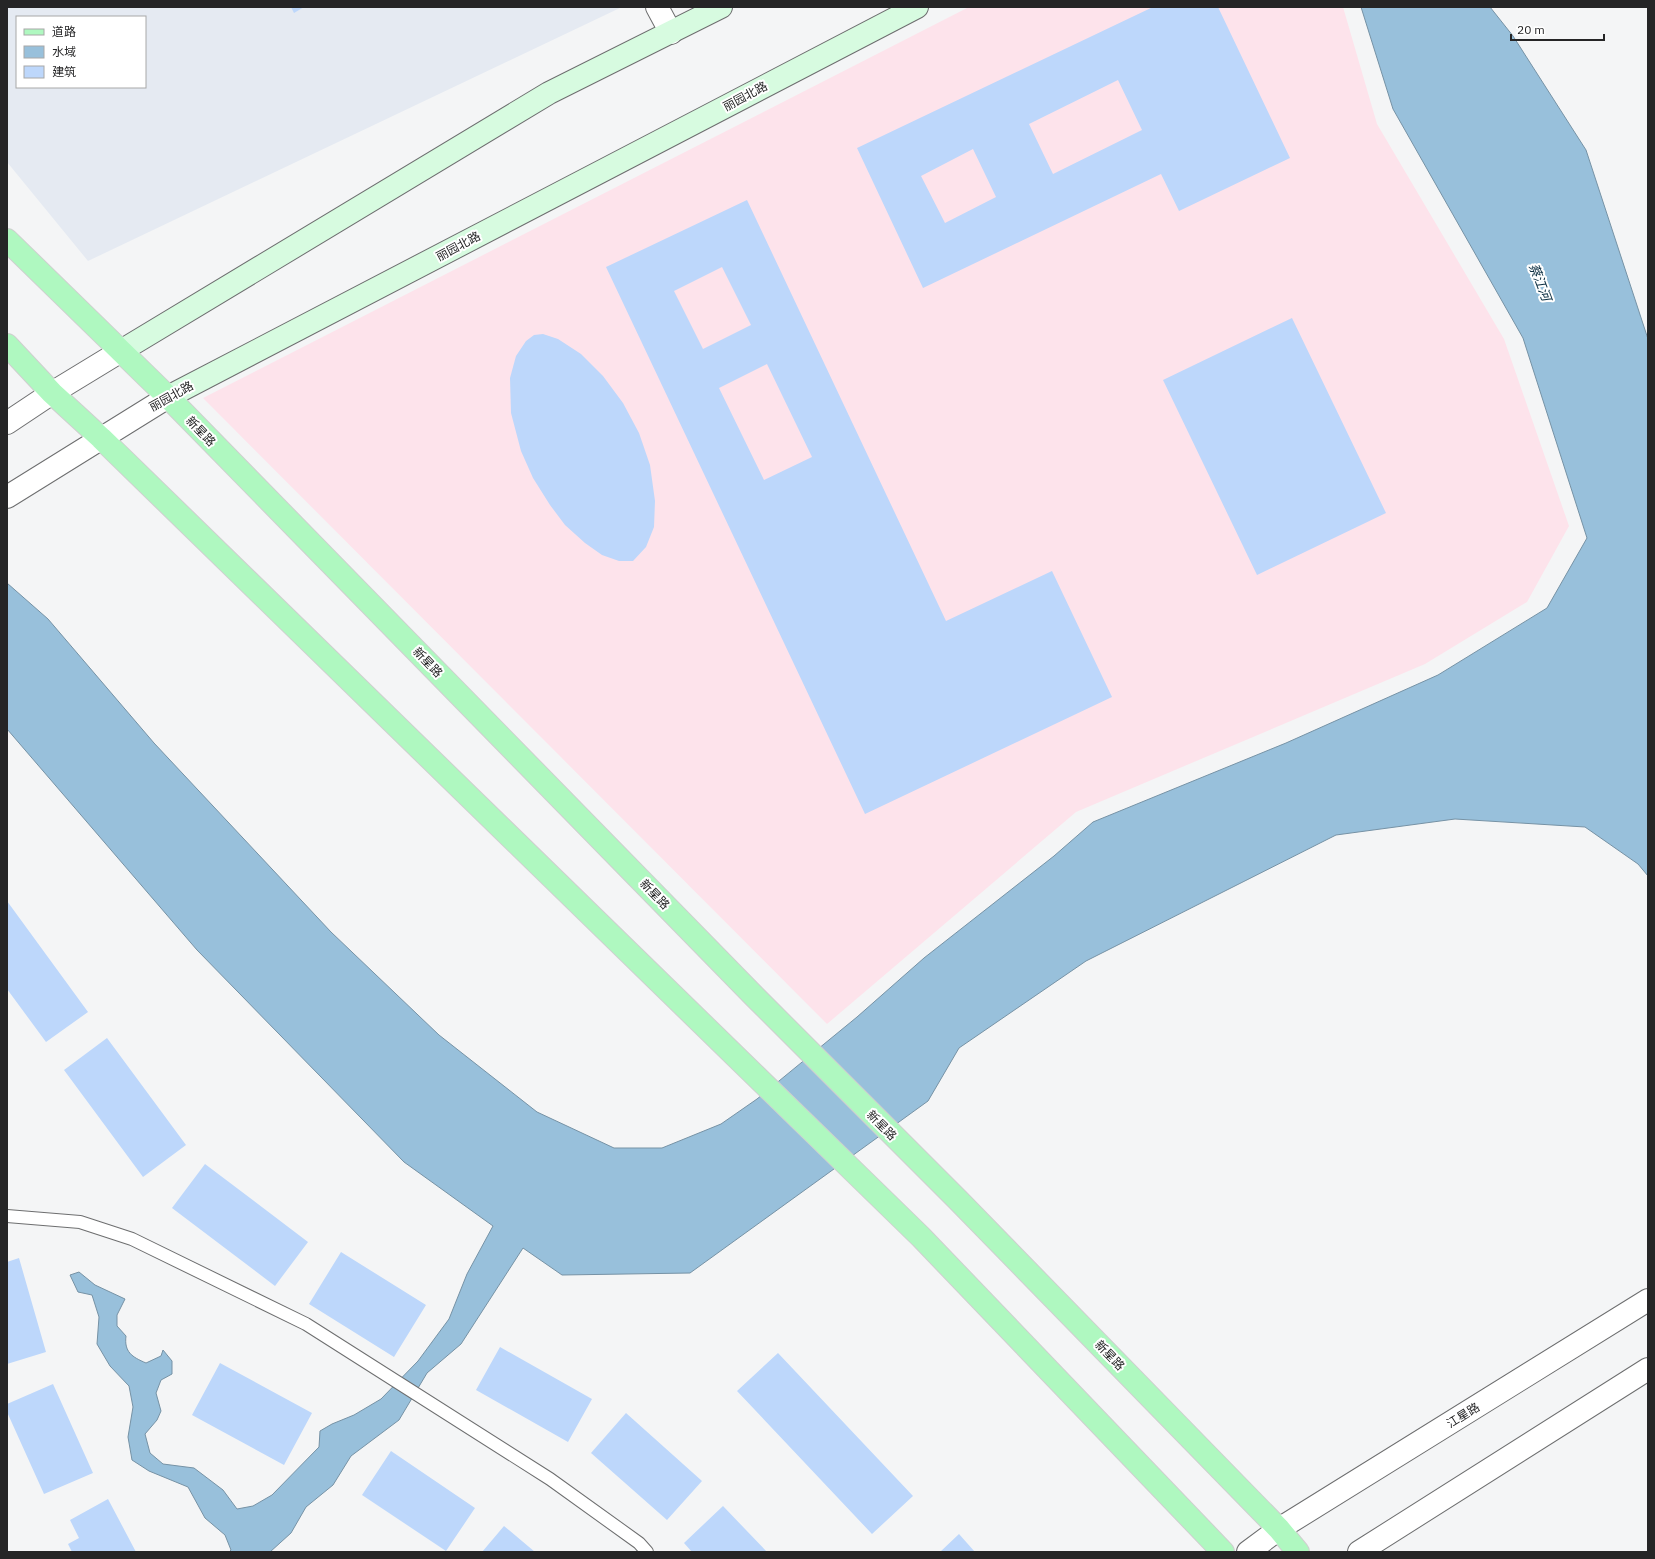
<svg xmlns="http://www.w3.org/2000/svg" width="1655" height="1559" font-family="'IBM Plex Sans','Noto Sans SC',sans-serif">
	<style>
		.commercial { fill: #fde3eb }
		.built { fill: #e5eaf2; fill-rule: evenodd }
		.water { fill: #98c0db; stroke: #7692a5 }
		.building { fill: #bdd7fb; fill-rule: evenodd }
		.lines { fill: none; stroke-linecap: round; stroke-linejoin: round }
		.service-casing { stroke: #6d6e6f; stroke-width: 14 }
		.minor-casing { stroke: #6d6e6f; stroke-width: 24 }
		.tertiary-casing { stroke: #6d6e6f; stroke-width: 24 }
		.secondary-casing { stroke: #6d6e6f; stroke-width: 24 }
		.primary-casing { stroke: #cfcfcf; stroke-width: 24 }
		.service { stroke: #fff; stroke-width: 12 }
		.minor { stroke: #fff; stroke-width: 22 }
		.tertiary { stroke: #fff; stroke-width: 22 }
		.secondary { stroke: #d7fbe0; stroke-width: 22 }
		.primary { stroke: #aff8c0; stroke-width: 22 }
		.labels { text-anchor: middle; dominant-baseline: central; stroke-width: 4; stroke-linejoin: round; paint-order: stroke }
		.street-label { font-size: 12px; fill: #252526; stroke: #fff }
		.water-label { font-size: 13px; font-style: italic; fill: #0b2d40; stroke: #fff }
	</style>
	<rect width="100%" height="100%" fill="#f4f5f6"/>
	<path class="commercial" d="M969,7H1343L1377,124L1504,339L1569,526L1527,602L1425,664L1076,812L827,1024L203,398Z"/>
	<path class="built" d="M7,7H622L88,261L7,162ZM17,17H145V87H17Z"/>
	<path class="water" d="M1361,7H1490L1513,36L1586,150L1648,339V876L1638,864L1585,827L1455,819L1336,835L1086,961L959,1048L928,1101L690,1273L562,1275L523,1248L461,1344L427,1373L399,1420L351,1456L333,1485L306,1507L291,1533L270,1552H229L231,1550L225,1535L205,1518L188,1487L149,1471L132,1460L128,1437L133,1407L129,1386L110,1366L97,1344L99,1317L92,1295L78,1292L70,1275L79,1272L95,1285L125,1299L117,1315V1326L126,1336C124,1352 132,1357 146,1363L161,1356L163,1350L172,1361V1374L161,1380L156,1393L161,1411L157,1420L145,1434L150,1453L163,1464L194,1468L223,1490L237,1509L253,1506L272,1495L319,1447L320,1431L332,1424L354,1415L381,1399L418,1361L449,1319L467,1274L493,1226L404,1162L197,950L7,729V583L48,619L154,743L331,932L439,1035L537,1112L614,1148H662L721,1124L757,1099L857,1017L924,958L1054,856L1093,822L1286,743L1438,675L1547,608L1587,538L1523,338L1393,109Z"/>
	<path class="building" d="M291,7H304L294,13Z
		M1153,7H1218L1290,158L1179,211L1161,174L923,288L857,148ZM1118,80L1142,130L1053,174L1029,124ZM973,149L996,197L945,223L921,176Z
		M747,200L946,621L1052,571L1112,697L865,814L606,267ZM722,267L751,325L703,349L674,291ZM767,364L812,457L764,480L719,388Z
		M1292,318L1386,513L1257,575L1163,380Z
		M543,334L558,339L581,354L603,376L623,403L639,433L650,465L655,501L654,527L646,547L633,561H619L602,555L585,543L565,525L550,505L533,478L521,451L511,413L510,378L516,356L526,341L534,335Z
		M7,901L88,1012L46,1042L7,989Z
		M107,1038L186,1145L143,1177L64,1070Z
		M205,1164L308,1242L275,1286L172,1208Z
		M341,1252L426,1305L394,1357L309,1304Z
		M19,1258L46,1352L7,1364V1262Z
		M500,1347L592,1399L568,1442L476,1390Z
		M778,1353L913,1496L872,1534L737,1391Z
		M220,1363L312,1413L284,1465L192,1415Z
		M53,1384L93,1473L44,1494L7,1412V1404Z
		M626,1413L702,1481L667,1520L591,1453Z
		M391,1451L475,1508L446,1551L362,1495Z
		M108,1499L136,1552H72L68,1544L79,1538L70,1520Z
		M723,1506L767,1552H692L684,1543Z
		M504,1526L535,1552H482Z
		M959,1534L975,1552H940Z"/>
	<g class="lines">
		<defs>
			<path id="service" d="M7,1216L80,1222L132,1239L306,1324L550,1479L639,1543L647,1552"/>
			<path id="minor" d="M7,423L52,393L121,351
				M7,497L168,397
				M1248,1552L1279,1529"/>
			<path id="tertiary" d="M657,7L671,33
				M1279,1529L1648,1300
				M1359,1552L1648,1369"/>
			<path id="secondary" d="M121,351L549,93L721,7
				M168,397L917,7"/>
			<path id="primary" d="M7,240L168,397L754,996L958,1200L1279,1529L1298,1552
				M7,345L52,393L101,438L921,1237L1223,1552"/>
		</defs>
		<use href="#service" class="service-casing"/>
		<use href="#minor" class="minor-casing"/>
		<use href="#tertiary" class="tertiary-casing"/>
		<use href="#secondary" class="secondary-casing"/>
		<use href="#primary" class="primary-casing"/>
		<use href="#service" class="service"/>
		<use href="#minor" class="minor"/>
		<use href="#tertiary" class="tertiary"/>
		<use href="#secondary" class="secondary"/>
		<use href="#primary" class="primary"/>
	</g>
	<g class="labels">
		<g class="street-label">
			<text transform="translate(745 96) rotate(-28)">丽园北路</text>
			<text transform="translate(458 246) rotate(-28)">丽园北路</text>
			<text transform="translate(171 396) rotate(-29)">丽园北路</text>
			<text transform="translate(201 431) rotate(46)">新星路</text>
			<text transform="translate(428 662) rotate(46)">新星路</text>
			<text transform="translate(655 894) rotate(46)">新星路</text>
			<text transform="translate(882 1125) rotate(45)">新星路</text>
			<text transform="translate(1110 1355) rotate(46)">新星路</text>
			<text transform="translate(1463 1415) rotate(-32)">江星路</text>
		</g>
		<g class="water-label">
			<text transform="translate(1540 282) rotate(69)">蔡江河</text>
		</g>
	</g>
	<rect width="1655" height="1559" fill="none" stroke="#252526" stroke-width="16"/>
	<rect x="16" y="16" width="130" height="72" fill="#ffffff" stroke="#a8a8a8"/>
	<rect x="24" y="29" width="20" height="6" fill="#aff8c0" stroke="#a8a8a8"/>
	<text x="52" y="36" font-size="12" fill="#252526">道路</text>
	<rect x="24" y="46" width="20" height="12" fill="#98c0db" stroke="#a8a8a8"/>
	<text x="52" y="56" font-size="12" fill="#252526">水域</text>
	<rect x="24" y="66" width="20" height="12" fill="#bdd7fb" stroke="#a8a8a8"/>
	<text x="52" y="76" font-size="12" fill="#252526">建筑</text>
	<path d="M1511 34v6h93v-6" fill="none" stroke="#252526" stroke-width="2"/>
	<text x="1517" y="34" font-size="12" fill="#252526" stroke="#ffffff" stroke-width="3" paint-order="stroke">20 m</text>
</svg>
